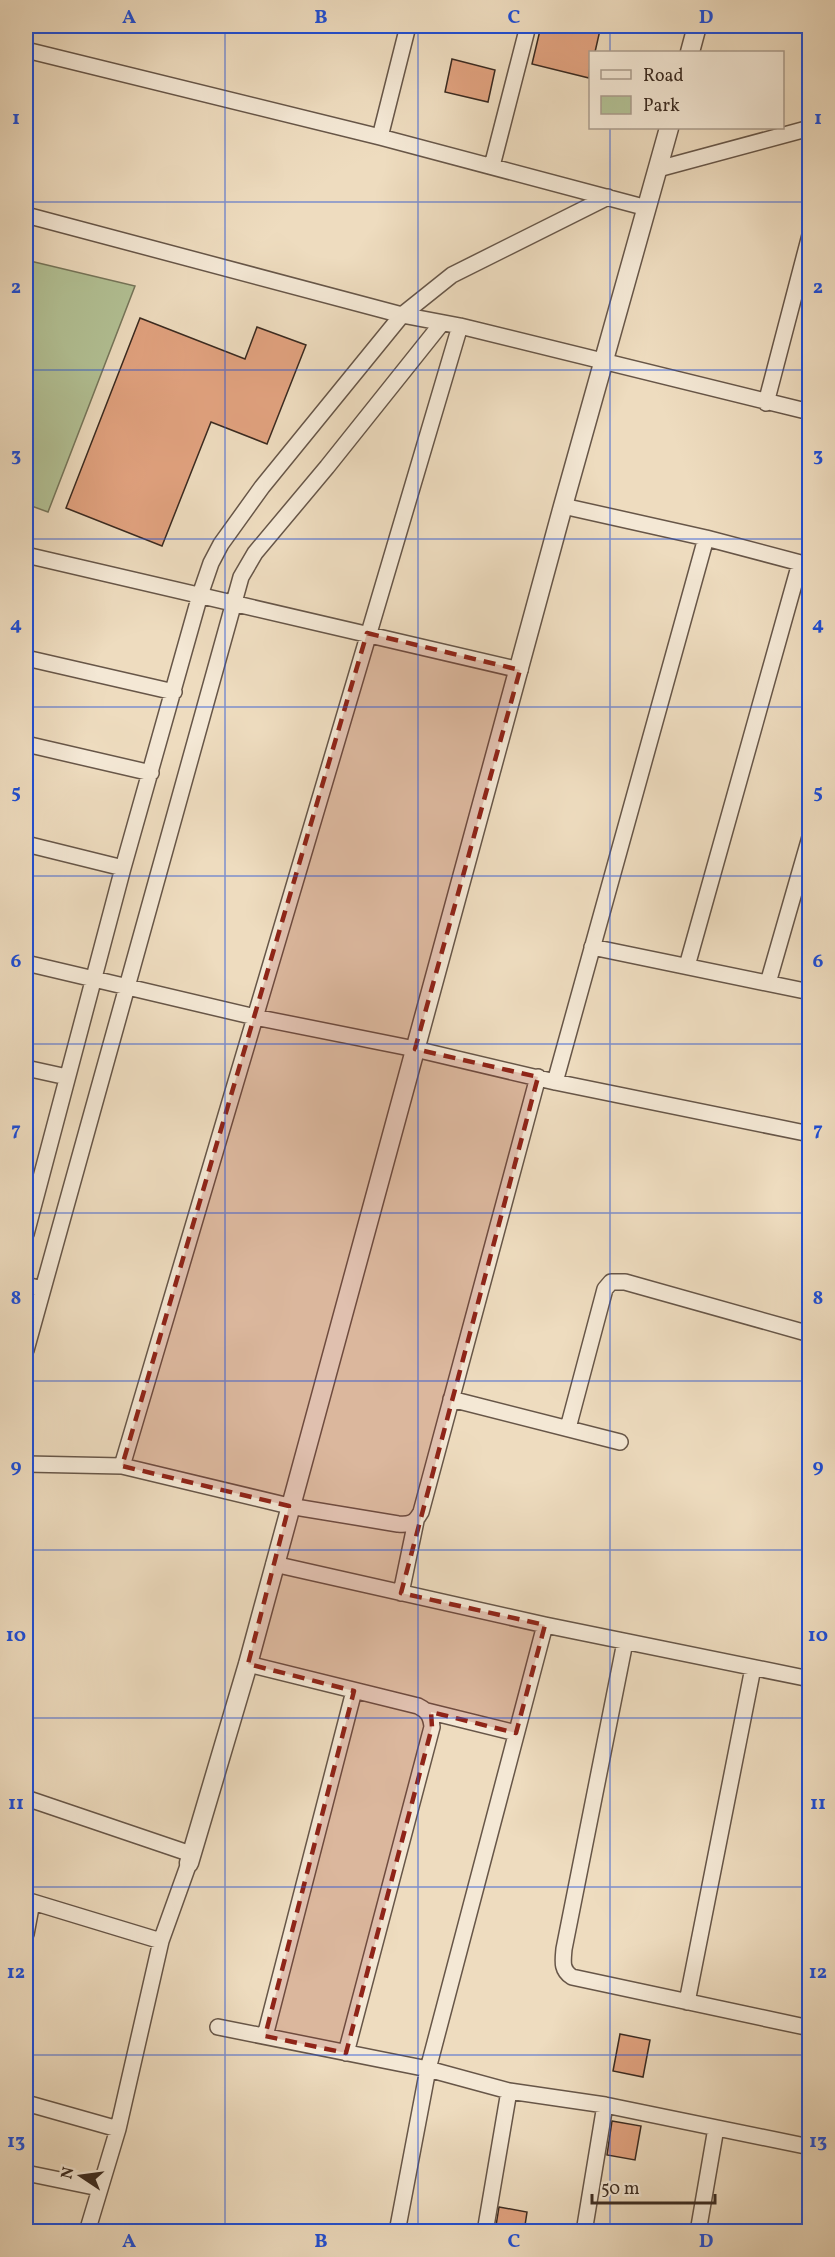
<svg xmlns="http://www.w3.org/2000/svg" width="835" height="2257" font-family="Vollkorn,serif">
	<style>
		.green { fill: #b3c296; stroke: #76765b; stroke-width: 1.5 }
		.building { fill: #e1a27f; stroke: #3a2a20; stroke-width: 1.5 }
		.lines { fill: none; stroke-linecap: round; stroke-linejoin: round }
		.minor-casing { stroke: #675648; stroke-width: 18 }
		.tertiary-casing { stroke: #675648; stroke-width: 21 }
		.minor { stroke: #f4e8d5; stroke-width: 15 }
		.tertiary { stroke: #f4e8d5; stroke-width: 18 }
		.marked { fill: #8f2418; fill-opacity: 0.2; stroke: #8f2418; stroke-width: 4.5; stroke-dasharray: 12 8; stroke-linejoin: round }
		.grid { fill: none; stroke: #1d4ed8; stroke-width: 1.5; stroke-opacity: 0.55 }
		.neatline { fill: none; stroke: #1d4ed8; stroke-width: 2 }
		.grid-label { font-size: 20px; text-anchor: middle; font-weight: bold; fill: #1d4ed8 }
	</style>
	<rect width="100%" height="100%" fill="#eedcbf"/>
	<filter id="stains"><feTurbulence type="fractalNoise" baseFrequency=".00333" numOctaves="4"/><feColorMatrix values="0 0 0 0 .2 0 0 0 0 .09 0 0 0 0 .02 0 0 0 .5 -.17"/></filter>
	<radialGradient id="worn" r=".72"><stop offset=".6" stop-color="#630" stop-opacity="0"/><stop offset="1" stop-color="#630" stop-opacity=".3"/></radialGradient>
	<path class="green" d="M26,260L135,286L48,512L26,504Z"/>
	<path class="building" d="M541,26H582L600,30L595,52H591L589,78L532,64Z
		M452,59L495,70L488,102L445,92Z
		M140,318L245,359L257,327L306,345L267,444L211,422L162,546L66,508Z
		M620,2034L650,2040L643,2077L613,2071Z
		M612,2121L641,2126L635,2160L607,2155Z
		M499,2207L527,2212L524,2232H495Z"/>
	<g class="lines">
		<defs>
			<path id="minor" d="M26,50L380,137L647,208
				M380,137L408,26
				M492,166L528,26
				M658,169L810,128
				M26,215L402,315L460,326L810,412
				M460,326L122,1466L289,1506L398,1524C410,1525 415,1523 421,1512L538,1077
				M766,403L810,235
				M563,506L706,538L808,565
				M26,555L520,670
				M26,658L174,692
				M26,744L151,773
				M26,844L123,868
				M592,947L810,992
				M26,963L255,1017L415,1049L555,1082L810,1134
				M687,966L800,563
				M768,983L810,837
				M26,1068L67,1077
				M555,1082L706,538
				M26,1234L123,868L200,595L211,563L221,544L262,487L402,315L452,275L608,197
				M26,1285L42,1289
				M26,1350L241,577L255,553L327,467L442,323
				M451,1399L620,1442
				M568,1428L605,1289L611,1282H625L810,1334
				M26,1464L122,1466
				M274,1564L545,1625L810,1679
				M401,1593L416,1521
				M625,1642L564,1949C563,1961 561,1970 572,1977L810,2028
				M248,1664L418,1706C428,1711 431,1716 432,1727L346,2053
				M427,1711L516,1733
				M26,1798L191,1854
				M26,1900L161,1941
				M26,1934L32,1902
				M687,2002L753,1668
				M218,2027L428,2069L509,2091L605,2105L810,2147
				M265,2036L354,1691
				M26,2103L118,2129
				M26,2173L99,2188
				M87,2232L118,2129L161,1941L189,1863
				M397,2232L428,2069L545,1625
				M485,2232L509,2091
				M584,2232L605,2105
				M698,2232L716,2128
				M809,2232L810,2229"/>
			<path id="tertiary" d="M690,52L697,26
				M189,1863L248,1664L563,506L669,128"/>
		</defs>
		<use href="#minor" class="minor-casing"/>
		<use href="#tertiary" class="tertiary-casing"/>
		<use href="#minor" class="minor"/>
		<use href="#tertiary" class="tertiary"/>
	</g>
	<path class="marked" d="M367,633L520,670L415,1049L538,1077L401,1593L545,1625L516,1733L431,1712L432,1727L346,2053L265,2036L354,1691L248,1664L289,1506L122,1466Z"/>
	<path class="grid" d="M225,26V2232M418,26V2232M610,26V52M610,128V2232M26,202H810M26,370H810M26,539H810M26,707H810M26,876H810M26,1044H810M26,1213H810M26,1381H810M26,1550H810M26,1718H810M26,1887H810M26,2055H810"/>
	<rect width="835" height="2257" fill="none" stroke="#eedcbf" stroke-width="66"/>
	<rect x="589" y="51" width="195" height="78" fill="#f4e8d5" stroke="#aa9c8d" stroke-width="1.5"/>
	<rect x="601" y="70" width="30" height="9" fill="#f4e8d5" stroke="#aa9c8d" stroke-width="1.5"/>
	<text x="643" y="81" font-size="18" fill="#3a2a20">Road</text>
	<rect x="601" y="96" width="30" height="18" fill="#b3c296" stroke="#aa9c8d" stroke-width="1.5"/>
	<text x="643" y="111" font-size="18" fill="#3a2a20">Park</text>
	<g transform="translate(81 2176) rotate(283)" stroke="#f4e8d5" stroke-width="4.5" paint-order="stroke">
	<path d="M0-4.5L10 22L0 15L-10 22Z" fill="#3a2a20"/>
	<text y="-9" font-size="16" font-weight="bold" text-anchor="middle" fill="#3a2a20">N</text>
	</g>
	<path d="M592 2194v9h123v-9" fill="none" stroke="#3a2a20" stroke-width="3"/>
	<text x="601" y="2194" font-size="18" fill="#3a2a20" stroke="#f4e8d5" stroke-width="4.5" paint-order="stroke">50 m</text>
	<rect x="33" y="33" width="769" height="2191" class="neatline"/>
	<g class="grid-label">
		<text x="129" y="23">A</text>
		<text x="321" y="23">B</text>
		<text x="514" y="23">C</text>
		<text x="706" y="23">D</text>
		<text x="16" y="124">1</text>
		<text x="818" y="124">1</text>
		<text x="16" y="293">2</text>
		<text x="818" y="293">2</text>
		<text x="16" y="461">3</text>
		<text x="818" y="461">3</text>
		<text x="16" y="630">4</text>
		<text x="818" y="630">4</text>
		<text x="16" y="798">5</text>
		<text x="818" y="798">5</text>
		<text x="16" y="967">6</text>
		<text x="818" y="967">6</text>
		<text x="16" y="1135">7</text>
		<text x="818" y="1135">7</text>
		<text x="16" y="1304">8</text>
		<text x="818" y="1304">8</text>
		<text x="16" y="1472">9</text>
		<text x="818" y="1472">9</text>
		<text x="16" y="1641">10</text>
		<text x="818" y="1641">10</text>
		<text x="16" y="1809">11</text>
		<text x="818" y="1809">11</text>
		<text x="16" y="1978">12</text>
		<text x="818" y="1978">12</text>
		<text x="16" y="2147">13</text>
		<text x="818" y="2147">13</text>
		<text x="129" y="2247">A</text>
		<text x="321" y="2247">B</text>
		<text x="514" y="2247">C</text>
		<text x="706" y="2247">D</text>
	</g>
	<rect width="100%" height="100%" filter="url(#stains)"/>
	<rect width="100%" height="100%" fill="url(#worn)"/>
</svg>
